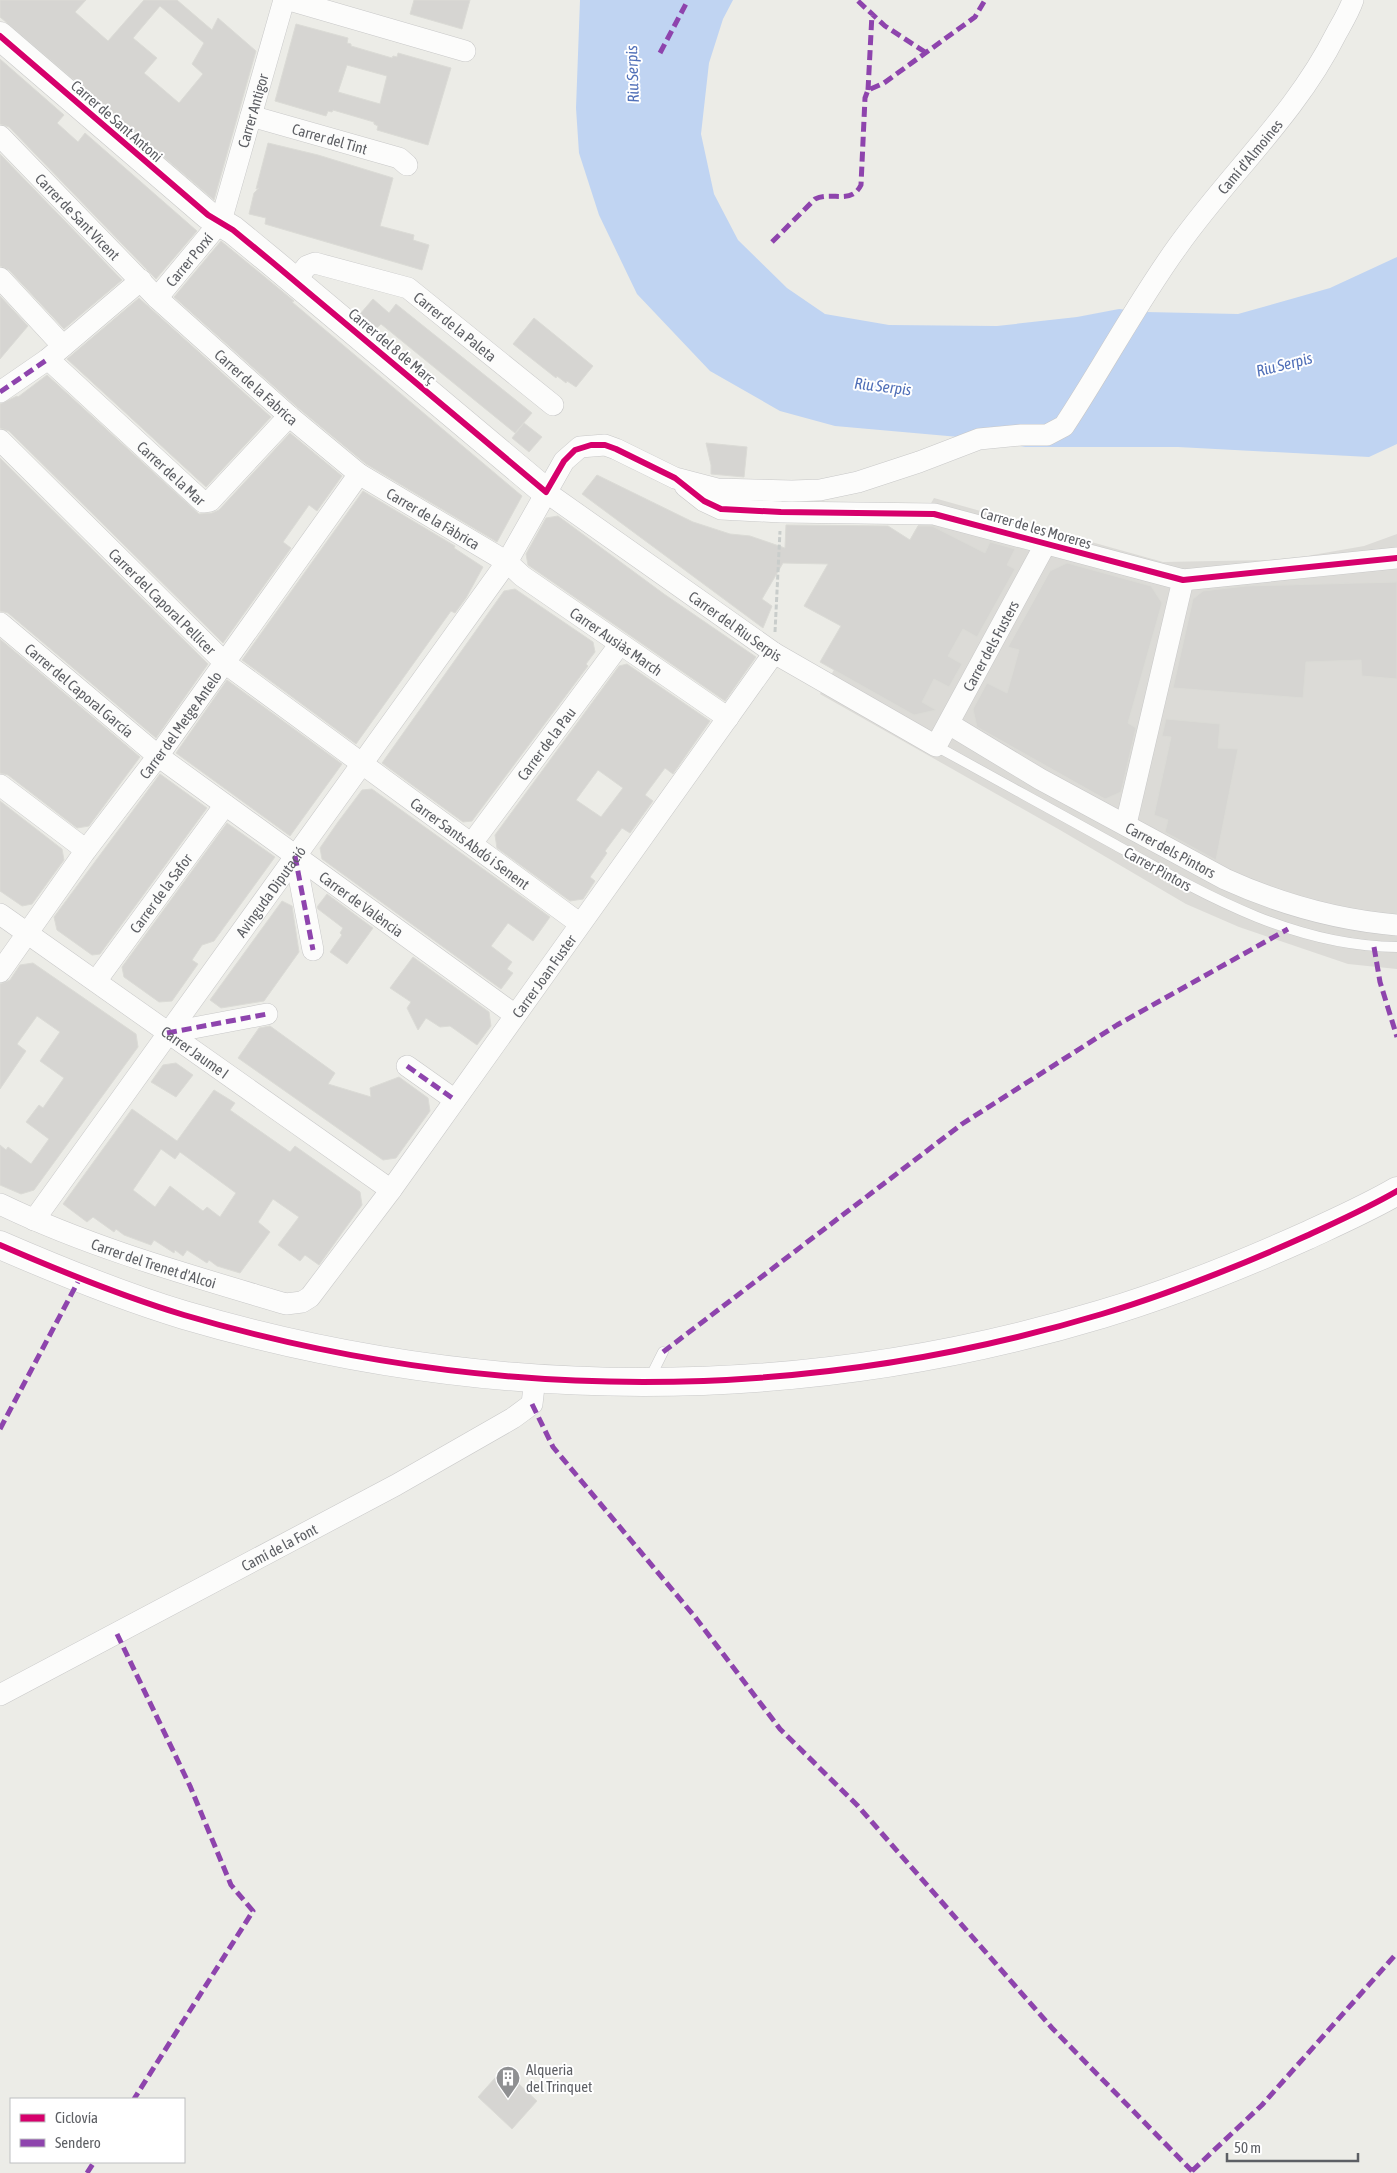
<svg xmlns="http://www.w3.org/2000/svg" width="1397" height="2173" font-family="'Asap Condensed',sans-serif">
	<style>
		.industrial { fill: #dcdbd7 }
		.water { fill: #c0d4f2 }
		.building { fill: #d6d5d2; stroke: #dbdbd6; fill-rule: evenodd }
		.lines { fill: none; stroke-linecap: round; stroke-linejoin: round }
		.lane-casing { stroke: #c8c8c8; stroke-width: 11 }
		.street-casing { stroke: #c8c8c8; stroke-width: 22 }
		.secondary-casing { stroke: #c9c9c9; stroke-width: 29 }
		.path { stroke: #c9cdcb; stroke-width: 3; stroke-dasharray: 5 2.5; stroke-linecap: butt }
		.lane { stroke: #fcfcfb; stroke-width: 10 }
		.street { stroke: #fcfcfb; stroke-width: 21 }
		.secondary { stroke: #fcfcfb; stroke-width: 28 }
		.quiet { stroke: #8e44ad; stroke-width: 5; stroke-dasharray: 10 5; stroke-linecap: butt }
		.cycleway-casing { stroke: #fff; stroke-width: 9 }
		.cycleway { stroke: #d6006c; stroke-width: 6 }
		.labels { text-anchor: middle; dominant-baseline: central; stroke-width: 4; stroke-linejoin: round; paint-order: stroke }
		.street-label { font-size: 15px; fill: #5d5f64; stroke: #fff }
		.poi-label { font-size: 15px; fill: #5d5f64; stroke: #fff; text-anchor: start }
		.water-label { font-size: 16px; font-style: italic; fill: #5170b8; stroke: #fff }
	</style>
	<rect width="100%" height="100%" fill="#ecece7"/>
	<path class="industrial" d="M934,498L1163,562L1268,560L1307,556L1364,546L1397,534V969L1348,964L1239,927L1186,904L1060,830L820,694Z"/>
	<path class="water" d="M580,0H733L723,19L709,63L701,134L714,194L738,240L787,288L825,314L889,325L997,326L1077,317L1119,309L1146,312L1238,314L1330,288L1397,257V444L1369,457L1178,447H1025L966,436L959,437L835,426L780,411L710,371L637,294L599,215L579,153L576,108Z"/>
	<path class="building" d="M0,0H86L75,12L108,41L144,0H177L212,30L218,18L256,51L214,200L0,17ZM160,6L204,43L192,64L203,74L179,103L144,73L157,58L133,38Z
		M414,0H470L462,29L410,14Z
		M296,24L348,38L347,43L351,44V46L392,58L393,56L397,57L398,53L451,68L428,145L377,130L378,126L374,124V122L333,110L332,112L328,111L326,116L275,101ZM347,65L387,76L380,104L338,92Z
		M0,59L64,115L57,123L78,142L85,133L197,231L156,279L9,127L0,124Z
		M268,143L318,155L393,178L380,226L414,235L413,240L429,245L422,270L265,224L266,218L249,214L254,193L259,188L256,189Z
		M0,154L122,280L64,329L9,270L0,266Z
		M221,241L294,301L292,302L522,496L497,542L366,464L297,407L174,297Z
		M0,296L28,326L0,359Z
		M139,298L271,417L206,487L67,359Z
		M373,299L389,313L396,304L532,413L515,433L381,324L377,328L360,314Z
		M534,318L593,366L576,387L567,381L566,383L557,376L556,378L513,344Z
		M47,375L199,514L212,513L219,510L290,433L342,476L317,511L309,505L283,542L291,548L223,643L9,431L0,428V404L17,396L18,397Z
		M524,423L542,437L529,452L512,438Z
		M706,443L747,447L744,477L711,474V465Z
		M0,458L208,664L156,738L8,613L0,611Z
		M597,475L693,522L730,534L750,536L785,548L786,525L888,526L910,540L918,526H932L985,553L990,542L1015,549L1007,565L1015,569L977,637L963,629L948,656L962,664L949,687L934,679L922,702L936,710L914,715L820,662L841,626L804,606L828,564L783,563L762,599L772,606L763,628L582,494Z
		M363,491L455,546L454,548L483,567L466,598L455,613L451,611L356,744L242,660Z
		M558,516L664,594L756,657L725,701L528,565L526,554L546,518Z
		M1067,563L1151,586L1162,603L1128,723L1136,728L1121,792L1105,799L977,727L973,709L987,683L1007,693L1019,650L1008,647L1050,571Z
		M1397,582V679L1362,676L1361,660L1306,662L1303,698L1173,688L1193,599L1203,591L1246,586Z
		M515,589L593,642L595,652L586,664L588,666L472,821L463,822L382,763L504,591Z
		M0,639L140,757L89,826L77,828L8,775L0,773Z
		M627,664L710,721L673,774L665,768L645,795L653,801L630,833L622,828L605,851L607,853L590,877L595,881L583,899L570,901L497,848L495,835L619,666ZM598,770L623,788L601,817L576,800Z
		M227,680L342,764L290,836L176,753Z
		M1166,719L1220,724L1218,748L1238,749L1216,860L1165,832L1168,820L1154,815L1171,737L1162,736Z
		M160,774L207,808L100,954L92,955L57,930L54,917Z
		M372,789L550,917L533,941L508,923L491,946L512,962L507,969L513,973L501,989L322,859L320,848L338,822L362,790Z
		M0,801L62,849L64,860L32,904L22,906L0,891Z
		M227,823L275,857L214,941L202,945L192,960L198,964L172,1001L159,1002L124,977L122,967Z
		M327,894L373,928L347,964L330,952L342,935L340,933L343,928L318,909L317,907Z
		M282,901L292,906L299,952L264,1001L221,1008L210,1000Z
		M413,957L489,1012L491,1026L477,1045L450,1026L440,1027L426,1018L418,1030L407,1008L411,1002L390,988Z
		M33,963L136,1034L138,1047L34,1190L21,1194L0,1185V1145L6,1150L8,1147L31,1164L49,1139L26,1122L39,1105L43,1108L64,1078L40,1061L60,1032L37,1016L17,1044L26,1051L0,1089V984L10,980L20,965Z
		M270,1026L335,1073L328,1084L371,1097L370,1088L399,1077L428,1098L430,1111L396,1158L383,1160L238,1058L259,1028Z
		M176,1063L193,1075L176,1097L151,1082L163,1065Z
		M214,1090L235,1103L230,1110L290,1152L295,1146L360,1192L362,1205L319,1265L305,1255L300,1261L278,1245L299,1217L273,1199L258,1222L270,1232L240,1273L217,1266L209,1260L207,1263L187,1250L183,1256L175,1250L174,1253L154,1240L151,1245L124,1235L116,1229L114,1232L93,1217L87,1222L63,1204L132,1109L177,1141ZM161,1149L175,1159L180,1152L236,1193L220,1217L207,1207L203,1211L170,1186L155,1207L133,1190Z
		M503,2069L537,2101L512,2129L478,2097Z"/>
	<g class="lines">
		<defs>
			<path id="lane" d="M936,746C995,778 1053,811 1112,843C1202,893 1291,946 1397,947
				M649,1380L663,1352"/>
			<g id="street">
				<path d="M289,0L465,51"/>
				<path id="s1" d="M251,116L399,158L407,165"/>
				<path id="s2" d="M0,136L157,298L289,416L359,474L507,562L522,576L728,718"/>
				<path d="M0,278L63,346"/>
				<path id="s3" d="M295,281L307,266L315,263L408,288L553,405"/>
				<path id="s4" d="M157,298L221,221L284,0"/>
				<path id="s5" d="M48,359L203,502L210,501L289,416"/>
				<path d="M0,392L48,359L141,280"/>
				<path id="s6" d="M0,440L225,663L579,923"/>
				<path d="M685,486L704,501L721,509L781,512L934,514L1183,580L1397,558"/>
				<path id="s7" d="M546,492L774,653L936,746L1045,545"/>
				<path id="s8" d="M0,623L158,756L515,1015"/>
				<path id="s9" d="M949,724L1040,779L1225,879C1280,904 1337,920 1397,925"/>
				<path d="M0,785L86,850"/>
				<path d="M1126,824L1183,580"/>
				<path id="s10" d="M472,843L620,644"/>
				<path d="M295,856L313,950"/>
				<path id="s11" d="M0,914L391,1190"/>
				<path id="s12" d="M0,972L86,850L158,756L359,474"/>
				<path id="s13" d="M96,981L225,805"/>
				<path d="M167,1033L267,1014"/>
				<path d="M407,1066L455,1100"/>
				<path id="s14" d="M0,1204C91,1248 189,1275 286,1304L302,1302L310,1297L391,1190L774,653"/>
				<path id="s15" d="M34,1220L507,562L564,461L580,447L605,445L616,449L675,478L717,489L792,491L820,490L858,482L919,462L979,439L1021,435H1047L1064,426C1103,367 1136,304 1178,246C1229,174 1296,114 1336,34C1342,23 1349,12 1353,0"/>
				<path id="s16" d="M0,1695L396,1485L513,1418L532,1404L535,1378"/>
			</g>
			<path id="secondary" d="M0,36L208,215L233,230L272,262L546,492
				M0,1245C60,1271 121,1296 184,1315C486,1404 800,1405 1102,1314C1172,1293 1239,1266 1306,1236C1336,1222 1368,1208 1397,1191"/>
		</defs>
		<use href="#lane" class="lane-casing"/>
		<use href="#street" class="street-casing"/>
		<use href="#secondary" class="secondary-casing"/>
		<path class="path" d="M775,632L780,531"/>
		<use href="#lane" class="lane"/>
		<use href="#street" class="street"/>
		<use href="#secondary" class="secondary"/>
		<path class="quiet" d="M858,1L885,26L925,52
			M660,53L688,0
			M868,90L872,14
			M772,242L815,199C832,191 851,205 861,185L865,98L868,90L884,83L975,17L985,0
			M0,392L48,359
			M295,856L313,950
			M1374,947L1380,982L1397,1037
			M167,1033L267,1014
			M407,1066L455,1100
			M663,1352L962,1124L1117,1025L1288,929
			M532,1404L553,1447L695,1617L780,1729L857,1805L1052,2028L1192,2171L1191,2173
			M0,1429L80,1278
			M117,1634L190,1786L231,1885L253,1911L134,2099
			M1192,2171L1262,2105L1397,1953
			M87,2173L94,2162"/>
		<defs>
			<path id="cycleway" d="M0,36L208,215L233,230L272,262L546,492L564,461L575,450L591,445H605L616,449L675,478L704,501L721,509L781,512L934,514L1183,580L1397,558
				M0,1245C60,1271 121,1296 184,1315C486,1404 800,1405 1102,1314C1172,1293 1239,1266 1306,1236C1336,1222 1368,1208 1397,1191"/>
		</defs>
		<use href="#cycleway" class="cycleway-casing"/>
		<use href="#cycleway" class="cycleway"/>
	</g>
	<defs>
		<symbol id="building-pin" viewBox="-11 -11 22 30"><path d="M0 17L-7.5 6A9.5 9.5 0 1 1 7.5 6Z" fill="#8f9092" stroke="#fff"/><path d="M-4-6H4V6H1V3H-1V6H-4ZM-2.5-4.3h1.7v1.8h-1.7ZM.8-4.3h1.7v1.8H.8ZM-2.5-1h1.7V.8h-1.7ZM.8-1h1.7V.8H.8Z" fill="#fff"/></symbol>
	</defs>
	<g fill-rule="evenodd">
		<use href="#building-pin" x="494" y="2064" width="28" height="38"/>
	</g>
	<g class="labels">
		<g class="street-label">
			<text stroke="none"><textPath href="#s4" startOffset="215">Carrer Antigor</textPath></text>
			<text transform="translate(117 121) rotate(41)">Carrer de Sant Antoni</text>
			<text stroke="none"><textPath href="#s1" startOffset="82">Carrer del Tint</textPath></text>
			<text stroke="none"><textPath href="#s15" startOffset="1779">Camí d'Almoines</textPath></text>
			<text stroke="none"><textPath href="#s2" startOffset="112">Carrer de Sant Vicent</textPath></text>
			<text stroke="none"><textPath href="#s4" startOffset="50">Carrer Porxí</textPath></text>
			<text stroke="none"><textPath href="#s3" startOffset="185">Carrer de la Paleta</textPath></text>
			<text transform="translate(392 346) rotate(40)">Carrer del 8 de Març</text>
			<text stroke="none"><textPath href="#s2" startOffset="359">Carrer de la Fabrica</textPath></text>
			<text stroke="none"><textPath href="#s5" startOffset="168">Carrer de la Mar</textPath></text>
			<text stroke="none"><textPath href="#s2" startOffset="580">Carrer de la Fàbrica</textPath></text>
			<text transform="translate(1036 528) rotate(16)">Carrer de les Moreres</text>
			<text stroke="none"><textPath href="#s6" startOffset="229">Carrer del Caporal Pellicer</textPath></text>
			<text stroke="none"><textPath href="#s7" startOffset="232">Carrer del Riu Serpis</textPath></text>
			<text stroke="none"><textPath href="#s2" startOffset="801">Carrer Ausiàs March</textPath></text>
			<text stroke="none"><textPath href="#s7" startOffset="580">Carrer dels Fusters</textPath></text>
			<text stroke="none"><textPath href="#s8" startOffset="104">Carrer del Caporal García</textPath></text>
			<text stroke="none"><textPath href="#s12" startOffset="306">Carrer del Metge Antelo</textPath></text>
			<text stroke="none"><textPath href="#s10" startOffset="124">Carrer de la Pau</textPath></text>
			<text stroke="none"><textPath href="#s6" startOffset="621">Carrer Sants Abdó i Senent</textPath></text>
			<text stroke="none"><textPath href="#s9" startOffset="255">Carrer dels Pintors</textPath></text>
			<text transform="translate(1158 869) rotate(29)">Carrer Pintors</text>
			<text stroke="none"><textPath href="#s15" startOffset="405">Avinguda Diputació</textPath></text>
			<text stroke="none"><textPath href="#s13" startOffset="109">Carrer de la Safor</textPath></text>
			<text stroke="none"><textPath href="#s8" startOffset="458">Carrer de València</textPath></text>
			<text stroke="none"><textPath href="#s14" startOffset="726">Carrer Joan Fuster</textPath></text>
			<text stroke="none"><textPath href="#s11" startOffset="239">Carrer Jaume I</textPath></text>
			<text stroke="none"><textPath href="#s14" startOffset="165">Carrer del Trenet d'Alcoi</textPath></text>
			<text stroke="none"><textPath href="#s16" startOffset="316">Camí de la Font</textPath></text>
		</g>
		<g class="poi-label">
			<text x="526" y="2069">Alqueria<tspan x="526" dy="17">del Trinquet</tspan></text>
		</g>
		<g class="water-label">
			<text transform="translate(632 74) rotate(-92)">Riu Serpis</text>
			<text transform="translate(1284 364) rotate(-14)">Riu Serpis</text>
			<text transform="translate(883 386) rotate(7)">Riu Serpis</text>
		</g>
	</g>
	<rect x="10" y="2098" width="175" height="65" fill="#ffffff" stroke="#bebfc1"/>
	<rect x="20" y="2114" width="25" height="8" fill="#d6006c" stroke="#bebfc1"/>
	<text x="55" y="2123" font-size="15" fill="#5d5f64">Ciclovía</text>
	<rect x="20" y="2139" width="25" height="8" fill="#8e44ad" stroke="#bebfc1"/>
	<text x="55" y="2148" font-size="15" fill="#5d5f64">Sendero</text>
	<path d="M1227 2153v8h131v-8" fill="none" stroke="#5d5f64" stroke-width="2.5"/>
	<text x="1234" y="2153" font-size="15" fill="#5d5f64" stroke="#ffffff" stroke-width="4" paint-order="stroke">50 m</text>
</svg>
